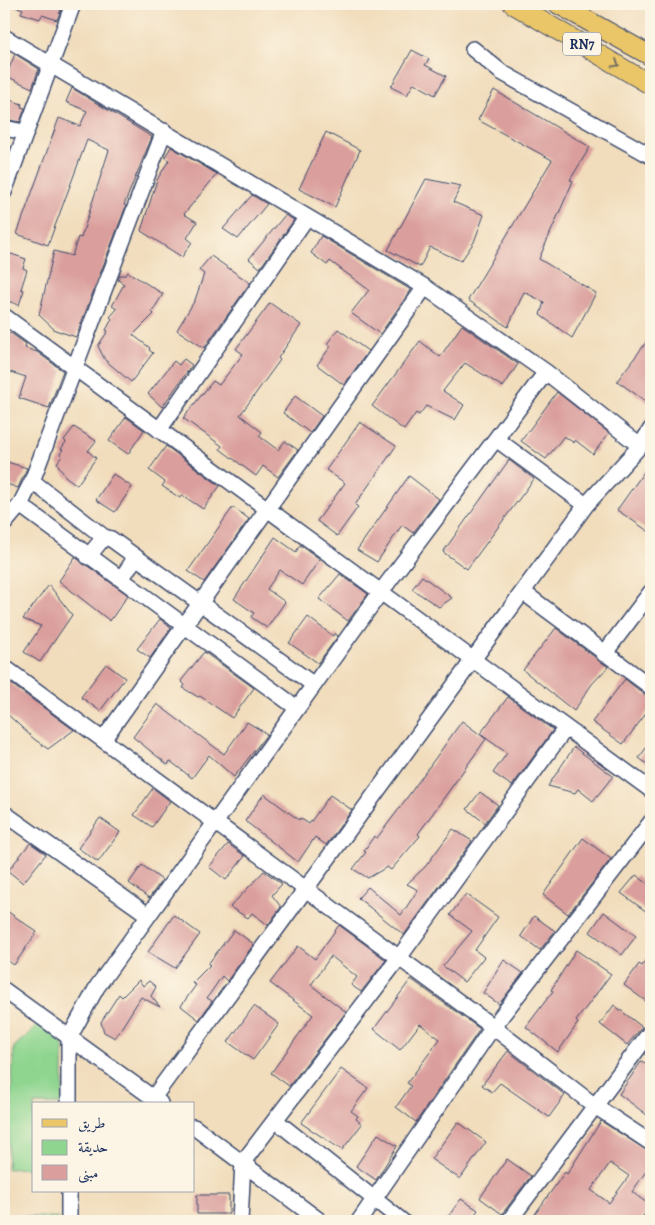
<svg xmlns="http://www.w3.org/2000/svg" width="655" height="1225" font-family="Alegreya,Amiri,serif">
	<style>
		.green { fill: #8fd590; stroke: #558277 }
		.building { fill: #da9f9d; fill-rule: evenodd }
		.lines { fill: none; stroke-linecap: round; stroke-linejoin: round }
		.minor-casing { stroke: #3b496c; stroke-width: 18 }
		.major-casing { stroke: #3b496c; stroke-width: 21 }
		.minor { stroke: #fff; stroke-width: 15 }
		.major { stroke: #ebc669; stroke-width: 19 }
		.oneway { stroke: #797363 }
		.labels { text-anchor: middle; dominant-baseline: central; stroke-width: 4; stroke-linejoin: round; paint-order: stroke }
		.shield { fill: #fcf5e5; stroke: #5e6a86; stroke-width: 1 }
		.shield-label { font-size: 14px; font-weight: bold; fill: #1b2f5e }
	</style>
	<rect width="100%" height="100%" fill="#fcf5e5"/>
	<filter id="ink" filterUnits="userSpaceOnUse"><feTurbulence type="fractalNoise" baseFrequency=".02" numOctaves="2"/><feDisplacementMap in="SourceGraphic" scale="10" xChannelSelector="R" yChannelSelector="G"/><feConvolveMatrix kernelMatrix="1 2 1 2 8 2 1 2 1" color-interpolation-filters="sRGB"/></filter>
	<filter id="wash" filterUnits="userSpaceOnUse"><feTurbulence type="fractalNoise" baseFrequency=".0096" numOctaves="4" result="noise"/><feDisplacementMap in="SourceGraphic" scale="20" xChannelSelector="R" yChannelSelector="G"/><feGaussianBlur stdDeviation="1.12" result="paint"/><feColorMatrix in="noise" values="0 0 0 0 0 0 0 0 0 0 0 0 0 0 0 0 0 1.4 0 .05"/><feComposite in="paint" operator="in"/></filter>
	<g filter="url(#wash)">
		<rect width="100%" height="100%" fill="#f1ddbc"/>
		<path class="green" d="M39,1024L63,1042V1104H34V1168L7,1169L14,1047Z
			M4,1215L58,1218L59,1221H4Z"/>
		<g id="blocks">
			<path class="building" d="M15,4H63L57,20L42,15L40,19L21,13L23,9L14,6Z
				M412,50L429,59L425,65L446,76L435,95L414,83L407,95L391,87Z
				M15,54L39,69L32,88L6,76Z
				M72,88L152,137L124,205L126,206L76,337L55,330L39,315L54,251L72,256L78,237L81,238L109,150L87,140L48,245L17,234L59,118L80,126L87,111L66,102Z
				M494,90L590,147L570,180L573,181L539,259L596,293L572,338L540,315L544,302L524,292L508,327L468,300L552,160L478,120Z
				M4,98L22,104L21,107L25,108L20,122L4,119Z
				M326,132L360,150L335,207L299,189Z
				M171,147L217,174L184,214L197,222L187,238L192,242L182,257L141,231L157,180L169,160L165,157Z
				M426,179L461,186L453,202L484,215L474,242L461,261L430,247L420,267L388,250Z
				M252,195L267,204L238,239L223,229Z
				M285,215L294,220L260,268L249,259Z
				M321,236L411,290L380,334L351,313L369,290L330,261L327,265L311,253Z
				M8,253L26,259L23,268L27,270L21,289L24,290L19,305L8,301L9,298L4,296V266Z
				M211,256L250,283L204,348L177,330L195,300L204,274L199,270Z
				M128,272L163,294L152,312L154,314L133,335L150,348L149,350L153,353L131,382L105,360L98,346L108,331L106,330L112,319L110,317L117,309L112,306L124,284L118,280L120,275H126Z
				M270,303L301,325L278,358L280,360L240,415L262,432L259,436L278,450L285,441L298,450L278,477L263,466L256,476L220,449L222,446L183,418L213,381L219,385L243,354L236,349Z
				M462,325L518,364L503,387L465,363L443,391L464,405L455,420L426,406L419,415L416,413L404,430L372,406L420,341L440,357Z
				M338,329L368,351L344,385L317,365L331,346L327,344Z
				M4,331L12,334L26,344L25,348L37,352L63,371L49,408L19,398L26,377L4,370Z
				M651,336V405L617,381Z
				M184,359L192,365L162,407L148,394L174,361L179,365Z
				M557,392L609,433L593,454L575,440L574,443L564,436L546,459L521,441Z
				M295,396L322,416L310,433L283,413Z
				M126,417L144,430L128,454L109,441Z
				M360,422L396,446L355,505L358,507L337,536L317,521L345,483L326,470Z
				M74,427L96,441L88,451L96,458L77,485L65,476L57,463L62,456L60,454L63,450L61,449L66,442L64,440Z
				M166,446L220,486L203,509L182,495L180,498L162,486L165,482L149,470Z
				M509,460L534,479L467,569L443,552Z
				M4,461L27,468L18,488L4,483Z
				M651,462V533L617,510Z
				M113,474L132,487L115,512L96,500Z
				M409,476L439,499L413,533L402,525L377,562L357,550Z
				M233,507L249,519L204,582L188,571Z
				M275,537L296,552L300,545L320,559L302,585L280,570L267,589L285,602L267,628L251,617L254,613L234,599Z
				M75,557L128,595L110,621L59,581Z
				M340,574L368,594L348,621L319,599Z
				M422,576L452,598L439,607L412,589Z
				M49,585L72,615L40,662L24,652L41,626L23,619Z
				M308,617L333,636L335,633L338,636L318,663L289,643Z
				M160,619L171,628L150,658L137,649Z
				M556,628L608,667L592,684L574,711L523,670Z
				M204,652L254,688L232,718L200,696L198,697L183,688L185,685L181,681Z
				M106,664L125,678L100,711L81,697Z
				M625,679L645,695L651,696V707L623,744L592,722Z
				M7,681L74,730L48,749L34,739L4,711V684Z
				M508,697L553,730L512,786L493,773L507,753L480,734Z
				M157,704L224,754L247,722L267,734L234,777L209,755L192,778L170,761L168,765L133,737Z
				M462,721L486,739L418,834L420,836L391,870L387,867L368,878L353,869L366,852L364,851L374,836L377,838L396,813Z
				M651,741V767L639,758Z
				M574,747L613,776L593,801L578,789L575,793L548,786Z
				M153,788L170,801L152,827L134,815Z
				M480,792L498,805L485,823L467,809Z
				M264,794L299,820L300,818L309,824L330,795L352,810L326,845L315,837L298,862L245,821Z
				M100,818L120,832L98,862L78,848Z
				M453,829L472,841L404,935L358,898L368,887L401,915L418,890L407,884L425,867Z
				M583,838L611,859L568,914L543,895Z
				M30,843L46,854L23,883L8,871Z
				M228,844L245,856L226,880L209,867Z
				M142,865L162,880L149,898L129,883Z
				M264,871L282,884L272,895L281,907L268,925L252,913L248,918L230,907Z
				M636,875L651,886V915L621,893Z
				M466,894L498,917L475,950L484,957L464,982L443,966L472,931L450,915Z
				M4,909L37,932L14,965L4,958Z
				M604,912L636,936L622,955L590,932Z
				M174,915L200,934L175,968L148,952Z
				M534,916L555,931L540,950L521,936Z
				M339,925L386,960L361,992L351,985L357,977L331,956L311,985L346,1012L289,1086L271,1073L313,1015L270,983L298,946L315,959Z
				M234,930L254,944L227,981L222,976L207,998L212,1001L199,1020L181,1006L196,985L192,983L210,965L208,964Z
				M576,950L611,974L576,1021L578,1023L558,1052L526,1027L553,991L551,990Z
				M651,952V1005L624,985L639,964L642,966Z
				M504,960L523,973L499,1004L483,993Z
				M411,979L480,1029L416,1122L396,1107L411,1086L407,1083L440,1039L420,1024L400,1050L374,1029Z
				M139,980L143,986L149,981L156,987L151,996L160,1007L141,997L115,1038L104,1032L101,1022L119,994L122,997Z
				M614,1005L642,1027L627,1045L600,1024Z
				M254,1006L279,1024L253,1060L228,1042Z
				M508,1051L565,1095L549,1117L500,1083L492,1092L482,1085Z
				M641,1062L651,1066V1118L619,1094Z
				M341,1069L368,1088L351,1111L358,1116L356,1119L362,1124L342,1150L301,1123Z
				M601,1121L651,1153V1164L632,1192L651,1206L640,1221H530L565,1172L567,1174ZM610,1163L629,1176L609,1203L591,1190Z
				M458,1122L486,1142L460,1179L431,1159Z
				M378,1134L397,1146L376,1180L356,1166Z
				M507,1159L531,1176L502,1214L480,1198Z
				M197,1195H229V1214H197Z
				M461,1199L478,1210L470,1221H445Z"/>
		</g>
	</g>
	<g filter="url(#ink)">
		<use href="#blocks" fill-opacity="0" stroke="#3b496c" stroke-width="1"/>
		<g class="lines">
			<defs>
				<path id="minor" d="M4,37L425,287L546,372L640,446
					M473,49L501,72L651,156
					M4,128L24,132
					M4,192L73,4
					M4,316L651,790
					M159,430L307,217
					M496,439L586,505
					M32,481L104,537
					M20,505L297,708
					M4,524L20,505L32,481L164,131
					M88,557L104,537L111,539L136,557
					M121,579L136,557L314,685
					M523,592L651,687
					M604,654L651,592
					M4,667L493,1027L595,1106L651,1143
					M103,740L425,287
					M4,813L148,915
					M4,990L160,1103
					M153,1098L586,505L640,446L651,429
					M69,1104V1038L97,987L380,593L546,372
					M275,1120L402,1221
					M194,1127L320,1221
					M69,1221V1191
					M240,1221L243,1162L398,959L565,729
					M359,1221L493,1027L651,822
					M509,1221L651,1031
					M651,1221V1220"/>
				<path id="major" d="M513,4L651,85
					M558,4L651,56"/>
			</defs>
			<use href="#minor" class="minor-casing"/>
			<use href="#major" class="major-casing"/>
			<use href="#minor" class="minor"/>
			<use href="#major" class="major"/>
		</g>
		<defs><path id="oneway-chevron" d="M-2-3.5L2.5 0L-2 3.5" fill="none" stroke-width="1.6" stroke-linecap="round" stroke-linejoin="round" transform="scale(1.25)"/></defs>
		<use class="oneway" href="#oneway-chevron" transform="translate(616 64) rotate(30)"/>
	</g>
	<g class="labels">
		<rect class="shield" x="563" y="32.5" width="38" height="23" rx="4"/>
		<g class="shield-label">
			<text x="582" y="44">RN7</text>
		</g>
	</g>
	<rect width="655" height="1225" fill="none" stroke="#fcf5e5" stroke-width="20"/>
	<rect x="32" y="1102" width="162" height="90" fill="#fcf5e5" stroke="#a2a6af"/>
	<rect x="42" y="1119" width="25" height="8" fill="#ebc669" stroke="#a2a6af"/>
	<text x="78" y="1128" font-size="15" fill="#1b2f5e">طريق</text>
	<rect x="42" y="1140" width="25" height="15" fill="#8fd590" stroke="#a2a6af"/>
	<text x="78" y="1152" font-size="15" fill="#1b2f5e">حديقة</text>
	<rect x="42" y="1165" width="25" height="15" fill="#da9f9d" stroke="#a2a6af"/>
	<text x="78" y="1178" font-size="15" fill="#1b2f5e">مبنى</text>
</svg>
